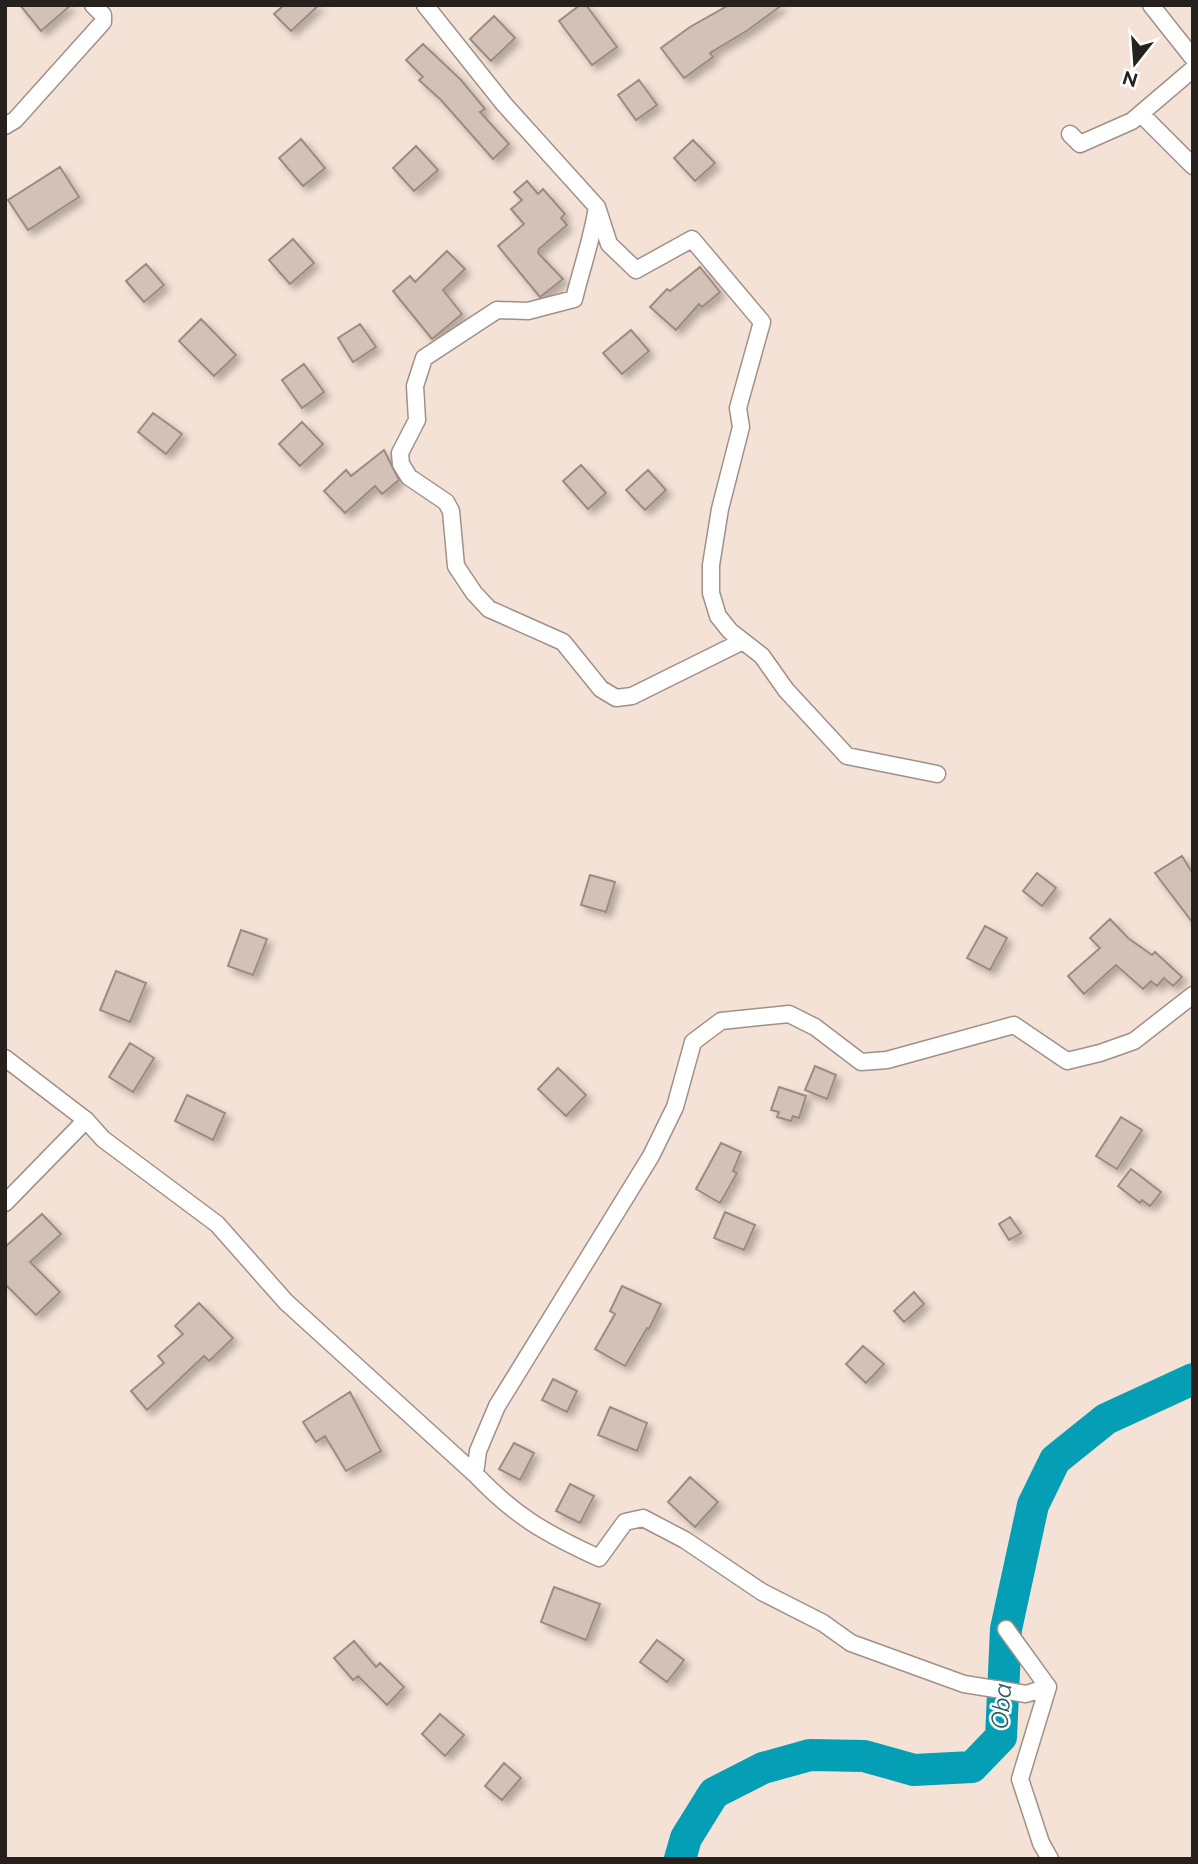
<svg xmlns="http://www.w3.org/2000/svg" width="1198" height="1864" font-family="Raleway,sans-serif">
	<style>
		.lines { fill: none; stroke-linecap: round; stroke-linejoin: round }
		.river { stroke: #059fb5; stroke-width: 32 }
		.building { fill: #d3c1b7; stroke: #9c8b81; stroke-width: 2; filter: url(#shadow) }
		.street-casing { stroke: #a19087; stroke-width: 19 }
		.street { stroke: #fff; stroke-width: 16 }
		.labels { text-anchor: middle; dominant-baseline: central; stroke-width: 5; stroke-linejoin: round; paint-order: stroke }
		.water-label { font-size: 24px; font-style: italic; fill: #295d66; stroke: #fff }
	</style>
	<defs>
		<filter id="shadow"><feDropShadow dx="5" dy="5" stdDeviation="3.5" flood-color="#0004"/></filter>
	</defs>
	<rect width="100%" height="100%" fill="#f4e2d7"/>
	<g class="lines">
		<path class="river" d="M680,1859L686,1838L714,1793L763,1768L810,1755L864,1756L914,1770L972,1767L1001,1737L1006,1629L1033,1505L1055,1460L1106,1419L1193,1379"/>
	</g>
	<path class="building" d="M20,5H71L41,31Z
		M284,5H319L291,31L274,14Z
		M580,5H586L617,47L592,65L559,21Z
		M729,5H782L748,30L710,53L713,57L684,78L661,48L690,27Z
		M494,16L515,38L491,61L470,39Z
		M423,44L461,80L485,109L480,112L509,144L493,159L441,100L419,80L423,77L406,60Z
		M639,80L657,105L636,120L618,95Z
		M301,139L325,168L303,186L279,158Z
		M693,140L715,163L695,181L674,158Z
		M416,146L438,170L414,191L393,168Z
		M60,167L79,197L28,230L8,200Z
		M527,181L538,194L543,189L565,214L561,218L567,225L539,249L538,253L563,279L540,297L498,246L524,224L511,209L522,200L514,192Z
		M293,239L314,263L290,284L269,260Z
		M447,251L465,269L443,290L462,314L432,339L393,291L410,276L415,282Z
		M146,264L164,285L144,302L126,281Z
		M700,267L720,292L702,307L699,304L676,330L650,307L667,289L670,291Z
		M201,319L236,355L214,376L179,341Z
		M360,324L376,347L353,362L338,338Z
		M631,330L649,351L622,374L603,353Z
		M304,364L324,392L302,408L282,380Z
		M153,413L182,434L166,454L138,432Z
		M302,422L323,444L300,466L279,444Z
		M384,450L399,480L382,494L375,486L345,513L324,491L346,470L351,476Z
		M581,465L606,493L588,509L563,481Z
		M648,470L666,490L645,510L626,490Z
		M1182,856L1193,874V923L1155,873Z
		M1037,873L1056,888L1042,906L1023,891Z
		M590,875L615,882L606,912L581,905Z
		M1110,919L1128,938L1152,955L1155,952L1182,977L1173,986L1164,978L1157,986L1151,981L1143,989L1116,965L1084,994L1068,976L1100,948L1090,938Z
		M985,926L1007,938L990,970L967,958Z
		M241,930L267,939L253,975L228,966Z
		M116,971L146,983L130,1022L100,1010Z
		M130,1043L154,1058L133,1092L109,1077Z
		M815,1066L836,1075L827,1099L805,1090Z
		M558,1068L586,1095L566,1116L538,1089Z
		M779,1087L806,1096L799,1118L793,1116L791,1121L777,1117L779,1112L771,1110Z
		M187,1095L225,1113L213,1140L175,1121Z
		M1121,1117L1142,1130L1117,1169L1096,1156Z
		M721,1143L741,1152L733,1171L737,1173L720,1203L696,1189Z
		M1131,1169L1161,1192L1150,1206L1142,1200L1140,1203L1118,1186Z
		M725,1212L755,1225L744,1250L714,1238Z
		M42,1214L61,1234L30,1262L60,1292L36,1315L5,1284V1247Z
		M1010,1217L1021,1233L1009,1240L999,1224Z
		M622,1286L661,1304L649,1329L647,1328L625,1366L595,1349L615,1314L610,1311Z
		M914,1292L924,1304L904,1322L894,1311Z
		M199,1303L233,1338L209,1361L204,1356L147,1410L131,1391L164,1363L158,1356L183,1334L175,1326Z
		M863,1346L884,1364L866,1383L846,1364Z
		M553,1379L577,1391L567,1412L542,1400Z
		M350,1392L381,1451L346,1471L325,1436L316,1442L303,1422Z
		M610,1407L647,1423L637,1451L598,1435Z
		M514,1443L534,1453L520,1480L499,1469Z
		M690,1477L718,1502L695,1527L668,1502Z
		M570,1484L594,1496L580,1523L556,1511Z
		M554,1587L600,1604L586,1640L541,1622Z
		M657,1640L684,1660L667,1682L640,1662Z
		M354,1641L376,1667L380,1663L404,1687L387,1705L358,1676L353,1680L334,1658Z
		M440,1714L464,1735L445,1756L422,1734Z
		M504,1763L521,1778L502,1800L485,1786Z"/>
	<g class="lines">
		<defs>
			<path id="street" d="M425,5L504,104L597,207L609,244L636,270L692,239L762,322L738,408L741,427L720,509L711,565V593L718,616L730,631L762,656L786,690L847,756L937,774
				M1151,5L1193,58
				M1141,114L1193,166
				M5,126L15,120L103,22V15L93,5
				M1070,134L1080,144L1132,121L1193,69
				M597,207C592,239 582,267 574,299L528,311L497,310L424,358L415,386L417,420L400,453L401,464L409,477L446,502L451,511L456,566L474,593L489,609L563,642L601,689L616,698L632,696L743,641
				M5,1058L86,1120L103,1139L217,1224L286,1302L475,1474
				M5,1203L86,1120
				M1006,1629L1048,1687L1020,1779L1041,1843L1050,1859
				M1048,1687L1026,1694L964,1684L851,1643L823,1623L762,1592L685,1540L643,1518L625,1522L599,1558C545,1533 516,1517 475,1474L478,1451L497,1406L651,1156L675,1107L693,1042L721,1021L789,1014L815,1027L861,1062L887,1060L1014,1025L1067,1061L1100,1053L1134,1041L1193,995"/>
		</defs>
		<use href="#street" class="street-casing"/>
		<use href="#street" class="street"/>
	</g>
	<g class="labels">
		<g class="water-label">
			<text transform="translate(1001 1706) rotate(-85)">Oba</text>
		</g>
	</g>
	<rect width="1198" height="1864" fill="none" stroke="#27211d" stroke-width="14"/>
	<g transform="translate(1135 63) rotate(197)" stroke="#ffffff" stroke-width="5" paint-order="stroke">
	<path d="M0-5L12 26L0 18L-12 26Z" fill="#27211d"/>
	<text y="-10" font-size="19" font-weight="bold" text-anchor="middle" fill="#27211d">N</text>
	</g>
</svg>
